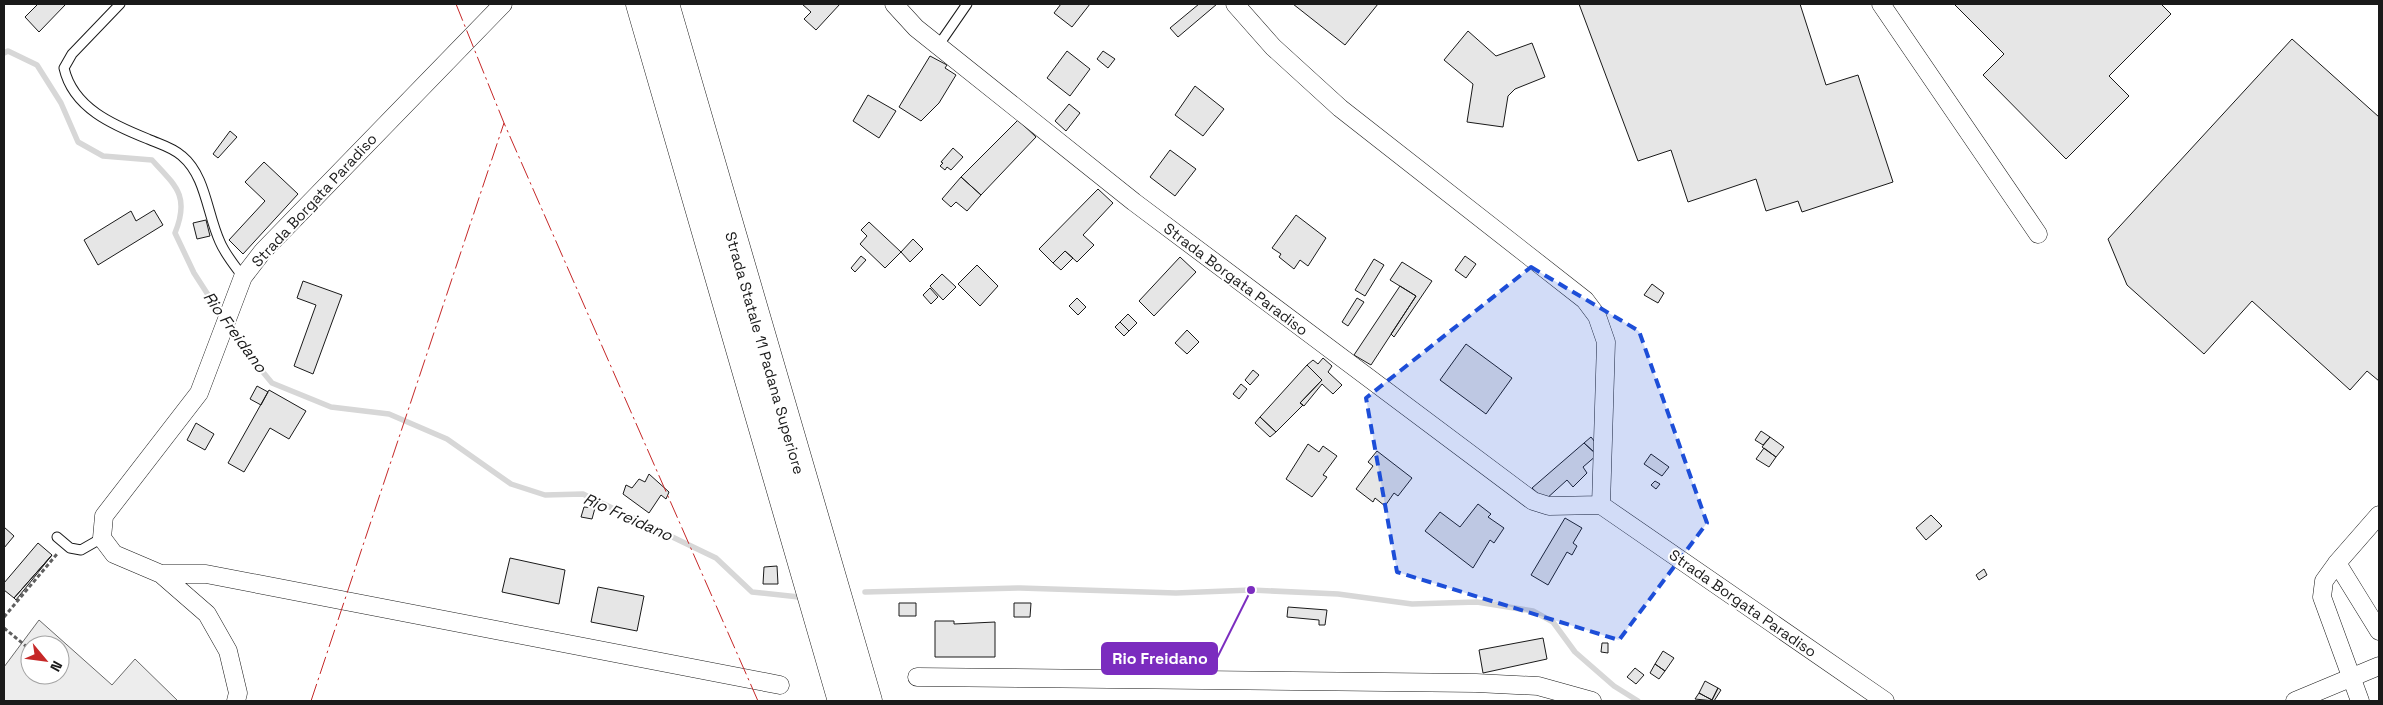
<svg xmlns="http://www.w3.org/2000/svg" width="2383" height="705" font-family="'Space Grotesk',sans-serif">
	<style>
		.built { fill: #ededed; stroke: #6a6a6a; fill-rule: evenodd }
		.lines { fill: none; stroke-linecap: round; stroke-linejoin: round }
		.stream { stroke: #d7d7d7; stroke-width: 5.5 }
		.building { fill: #e6e6e6; stroke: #1a1a1a }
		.lane-casing { stroke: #1a1a1a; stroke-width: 11 }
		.street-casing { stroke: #1a1a1a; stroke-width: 19 }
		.highway-casing { stroke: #1a1a1a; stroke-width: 29 }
		.path { stroke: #5f5f5f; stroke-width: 3; stroke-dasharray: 4 2.5; stroke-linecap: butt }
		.lane { stroke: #fff; stroke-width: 9 }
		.street { stroke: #fff; stroke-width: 18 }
		.highway { stroke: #fff; stroke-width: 28 }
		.power { stroke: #c62828; stroke-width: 1; stroke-dasharray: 18 4 2.5 4; stroke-linecap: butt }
		.marked { fill: #1d4ed8; fill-opacity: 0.2; stroke: #1d4ed8; stroke-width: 4; stroke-dasharray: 10 6; stroke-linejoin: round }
		.labels { text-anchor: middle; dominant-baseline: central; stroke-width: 4; stroke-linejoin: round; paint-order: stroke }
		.street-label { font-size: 15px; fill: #1a1a1a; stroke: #fff }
		.water-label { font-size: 16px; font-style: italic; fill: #1a1a1a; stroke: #fff }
		.leader { fill: none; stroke: #7b2cbf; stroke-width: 2 }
		.callout-dot { fill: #7b2cbf; stroke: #fff; stroke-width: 2 }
		.callout { fill: #7b2cbf; stroke: #7b2cbf; stroke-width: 2 }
		.callout-label { font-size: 16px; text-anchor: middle; font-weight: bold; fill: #fff }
	</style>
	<rect width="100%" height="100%" fill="#fff"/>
	<path class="built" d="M39,620L112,685L135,659L178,701H6L4,699V667ZM30,645H60V675H30Z"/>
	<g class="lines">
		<path class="stream" d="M4,53L8,51L37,65L61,103L78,142L103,156L152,160C176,186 190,196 175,233L194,273L223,318
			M228,326L243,348L272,383L331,407L389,414L447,439L511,484L545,495L583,494L716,558L752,592L799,597
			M865,592L1020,588L1176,593L1251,590L1338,594L1412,604L1477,602L1533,611L1553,622L1575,652L1614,686L1638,701"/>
	</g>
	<path class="building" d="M38,4H66L39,32L25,17Z
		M802,4H840L816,30L804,19L811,12Z
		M1061,4H1090L1072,27L1054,13Z
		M1199,4H1217L1178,37L1170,28Z
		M1293,4H1378L1345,45Z
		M1579,4H1800L1826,85L1858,75L1893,182L1802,212L1798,201L1766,211L1756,179L1688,202L1671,150L1638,161Z
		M1954,4H2161L2171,14L2109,76L2129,96L2066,159L1983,75L2004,54Z
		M1468,31L1496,56L1532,43L1545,77L1515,89L1508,96L1503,127L1467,122L1473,84L1444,60Z
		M2292,39L2379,117V381L2367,371L2350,390L2252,301L2204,354L2127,285L2108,239Z
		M1067,51L1090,69L1070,96L1047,78Z
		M1103,51L1115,59L1108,68L1097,59Z
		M930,56L947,65L945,68L956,75L939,103L921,121L899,107Z
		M1195,86L1224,109L1203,136L1175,115Z
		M868,95L896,111L879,138L853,121Z
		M1069,104L1080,113L1066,131L1055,121Z
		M1018,120L1036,137L981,195L961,177Z
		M230,131L237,137L218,158L213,154Z
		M953,148L963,157L951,170L947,167L945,170L940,166L943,163L941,162Z
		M1170,150L1196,169L1175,196L1150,177Z
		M264,162L298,194L243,254L229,240L265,201L245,182Z
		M961,177L981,195L967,211L956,202L951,207L942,199Z
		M1098,189L1113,203L1083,235L1094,245L1077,262L1065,251L1053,263L1039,249Z
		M154,210L163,225L98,265L84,240L131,211L136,221Z
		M1296,215L1326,238L1308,266L1300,260L1294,269L1279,257L1281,254L1272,248Z
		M206,220L210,236L197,239L193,223Z
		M869,222L901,252L885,268L860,244L867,236L861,230Z
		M913,239L923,249L910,262L901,252Z
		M1065,251L1073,258L1061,270L1053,263Z
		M861,256L866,260L855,272L851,268Z
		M1465,256L1476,264L1466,278L1455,270Z
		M1180,257L1196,272L1154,316L1139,301Z
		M1374,259L1384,265L1365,296L1355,290Z
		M1402,262L1432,281L1394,337L1391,334L1416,296L1390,280Z
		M977,265L998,286L980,306L958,284Z
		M942,274L956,287L943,300L930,286Z
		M303,281L342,295L313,374L294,366L316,305L297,298Z
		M1652,284L1664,293L1658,303L1644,295Z
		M1400,286L1416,296L1371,365L1354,355Z
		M930,288L938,297L931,304L923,295Z
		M1077,298L1086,307L1078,315L1069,306Z
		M1357,298L1364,302L1348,326L1342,322Z
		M1128,314L1137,323L1129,331L1120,322Z
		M1120,322L1129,331L1124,336L1115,327Z
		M1187,330L1199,342L1187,354L1175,343Z
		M1466,344L1512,378L1486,414L1440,380Z
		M1323,358L1332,366L1328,372L1342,385L1333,394L1322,384L1304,406L1300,403L1322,380L1307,365L1313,360L1318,364Z
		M1307,365L1322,380L1300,403L1303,405L1276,432L1260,417Z
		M1253,370L1259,375L1250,385L1245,380Z
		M1241,384L1247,389L1239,399L1233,394Z
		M257,386L268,392L261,405L250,399Z
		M269,390L306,411L289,439L270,428L244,472L228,463Z
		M1260,417L1276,432L1270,437L1255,423Z
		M196,423L214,434L205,450L187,440Z
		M1761,431L1770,437L1763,445L1755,440Z
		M1591,437L1599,447L1594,452L1584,443Z
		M1770,437L1784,447L1776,457L1762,447Z
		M1584,443L1597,455L1583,467L1587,473L1573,487L1567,480L1545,500L1532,488Z
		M1308,444L1319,452L1323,446L1337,456L1323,475L1327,477L1312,497L1286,479Z
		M1764,448L1776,457L1769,467L1756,459Z
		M1377,451L1412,478L1398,496L1394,493L1385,506L1375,498L1373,502L1356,489L1373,466L1368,462Z
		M1651,454L1669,467L1662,476L1644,464Z
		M649,474L669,492L666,499L661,495L649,513L623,494L626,485L632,488L639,479L645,482Z
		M1655,481L1660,484L1656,489L1651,485Z
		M1478,504L1491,514L1488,517L1504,528L1494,543L1490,540L1473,568L1425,531L1440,512L1460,527Z
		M584,507L595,508L592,519L581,517Z
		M1931,515L1942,526L1926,540L1916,528Z
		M1565,518L1582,528L1573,543L1577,546L1572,555L1567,552L1548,585L1531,575Z
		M4,527L14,536L4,548Z
		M38,543L52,555L14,598L4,590V583Z
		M52,555L16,600L14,598Z
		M510,558L565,570L559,604L502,592Z
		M777,566L778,584H763L764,567Z
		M1984,569L1987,575L1979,580L1976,575Z
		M598,587L644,596L637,631L591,622Z
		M899,603H916V616H899Z
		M1014,603H1031L1030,617H1014Z
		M1288,607L1327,610L1325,625H1319V620L1287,617Z
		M935,621H954V624L995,622V657H935Z
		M1543,638L1547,659L1483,673L1479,650Z
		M1602,643H1608V653L1601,652Z
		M1663,651L1674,658L1665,671L1655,664Z
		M1655,664L1665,671L1659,679L1650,673Z
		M1635,668L1644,675L1636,684L1627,677Z
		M1705,681L1718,688L1712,700L1699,693Z
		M1718,688L1721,690L1714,701L1695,699L1699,693L1712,700Z"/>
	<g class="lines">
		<defs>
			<path id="lane" d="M120,4L72,54L64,68C73,108 113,125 148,139C159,144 172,147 182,156C206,176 207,214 220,242C225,254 235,266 243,277
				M938,46L967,4
				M57,537L70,548L81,550L102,538"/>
			<path id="street" d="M894,4L916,28L1134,202L1533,501L1549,506L1601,505L1885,701
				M1235,4L1273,47L1340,108L1585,300L1597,316L1606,342L1601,505
				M1881,4L2038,234
				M2337,563L2379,631
				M161,574H206L780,685
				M917,677L1476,683L1538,686L1592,701
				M236,701L238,693L228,651L207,614L161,574L114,554L102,538L104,516L199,393L243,277L263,251L503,4
				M2295,701L2379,666
				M2360,701L2322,597L2324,581L2337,563L2379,515"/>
			<path id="highway" d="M640,4L842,701
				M665,4L868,701"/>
		</defs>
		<use href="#lane" class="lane-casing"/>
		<use href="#street" class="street-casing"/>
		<use href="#highway" class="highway-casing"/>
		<path class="path" d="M4,617L57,554
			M4,628L27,647"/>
		<use href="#lane" class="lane"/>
		<use href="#street" class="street"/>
		<use href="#highway" class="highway"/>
		<path class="power" d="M456,4L504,123L758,701
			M311,701L504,123"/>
	</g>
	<path class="marked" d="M1531,267L1639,331L1707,523L1619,640L1397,572L1366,398Z"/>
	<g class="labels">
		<g class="street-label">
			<text transform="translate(314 200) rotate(-47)">Strada Borgata Paradiso</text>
			<text transform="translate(1236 279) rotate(37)">Strada Borgata Paradiso</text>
			<text transform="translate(765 353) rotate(74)">Strada Statale 11 Padana Superiore</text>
			<text transform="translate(1743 603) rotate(35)">Strada Borgata Paradiso</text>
		</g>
		<g class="water-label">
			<text transform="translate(235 332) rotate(54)">Rio Freidano</text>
			<text transform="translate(628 517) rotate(24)">Rio Freidano</text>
		</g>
	</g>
	<path class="leader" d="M1251 590L1217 658"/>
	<circle class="callout-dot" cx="1251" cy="590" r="5"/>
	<rect class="callout" x="1102" y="643" width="115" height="31" rx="5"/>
	<g class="callout-label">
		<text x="1160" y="664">Rio Freidano</text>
	</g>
	<rect width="2383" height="705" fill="none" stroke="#1a1a1a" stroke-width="10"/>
	<g transform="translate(45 660) rotate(119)"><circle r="24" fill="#ffffff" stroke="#a3a3a3"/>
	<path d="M0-4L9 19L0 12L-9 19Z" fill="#c62828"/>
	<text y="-8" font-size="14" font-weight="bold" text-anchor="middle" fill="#1a1a1a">N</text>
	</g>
</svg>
